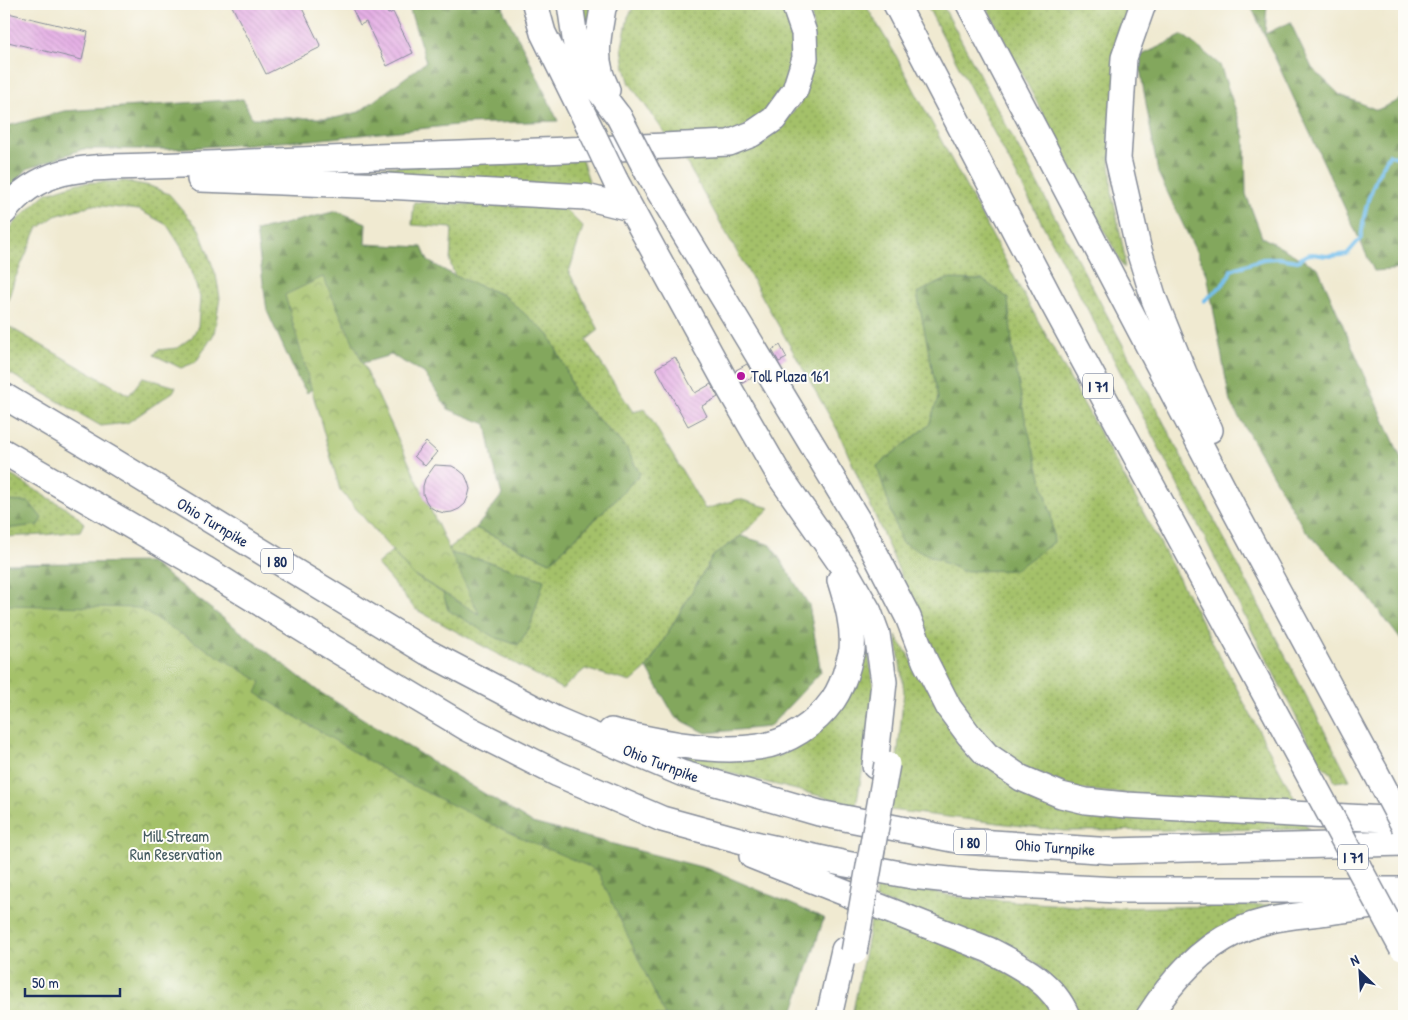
<svg xmlns="http://www.w3.org/2000/svg" width="1408" height="1020" font-family="'Patrick Hand',sans-serif">
	<style>
		.grass { fill: url(#grass-dots); stroke: #607864 }
		.forest { fill: url(#forest-firs); stroke: #4f6b5e }
		.park { fill: url(#park-crowns); stroke: #607864 }
		.lines { fill: none; stroke-linecap: round; stroke-linejoin: round }
		.stream { stroke: #74bfed; stroke-width: 4 }
		.building { fill: url(#building-back-hatch) }
		.highway-casing { stroke: #868c98; stroke-width: 28 }
		.highway { stroke: #fff; stroke-width: 25 }
		.highway-bridge-casing { stroke: #868c98; stroke-width: 28; stroke-linecap: butt }
		.highway-bridge { stroke: #fff; stroke-width: 25 }
		.poi-dot { fill: #b5179e; stroke: #fdfcf7; stroke-width: 2 }
		.labels { text-anchor: middle; dominant-baseline: central; stroke-width: 4; stroke-linejoin: round; paint-order: stroke }
		.shield { fill: #fdfcf7; stroke: #5f6c8c; stroke-width: 1 }
		.shield-label { font-size: 15px; font-weight: bold; fill: #1b2f5e }
		.poi-label { font-size: 16px; fill: #1b2f5e; stroke: #fdfcf7; text-anchor: start }
		.street-label { font-size: 16px; fill: #1b2f5e; stroke: #fdfcf7 }
		.park-label { font-size: 16px; fill: #445b61; stroke: #fdfcf7 }
	</style>
	<defs>
		<pattern id="grass-dots" width="8" height="8" patternUnits="userSpaceOnUse" patternTransform="scale(1.25)"><rect width="8" height="8" fill="#a4c169"/><path d="M2 2h.1M6 6h.1" fill="none" stroke="#859d5a" stroke-width="1.8" stroke-linecap="round"/></pattern>
		<pattern id="forest-firs" width="22" height="20" patternUnits="userSpaceOnUse" patternTransform="scale(1.25)"><rect width="22" height="20" fill="#83a75d"/><path d="M5 1l3.5 6h-7zM16 11l3.5 6h-7z" fill="#6a8850"/></pattern>
		<pattern id="park-crowns" width="20" height="18" patternUnits="userSpaceOnUse" patternTransform="scale(1.25)"><rect width="20" height="18" fill="#a4c169"/><path d="M2 6a3 3 0 1 1 6 0M12 15a3 3 0 1 1 6 0" fill="none" stroke="#859d5a"/></pattern>
		<pattern id="building-back-hatch" width="6" height="6" patternUnits="userSpaceOnUse" patternTransform="scale(1.25)"><rect width="6" height="6" fill="#e4aee4"/><path d="M-1 5l2 2M0 0l6 6M5-1l2 2" fill="none" stroke="#c396c6"/></pattern>
	</defs>
	<rect width="100%" height="100%" fill="#fdfcf7"/>
	<filter id="ink" filterUnits="userSpaceOnUse"><feTurbulence type="fractalNoise" baseFrequency=".02" numOctaves="2"/><feDisplacementMap in="SourceGraphic" scale="10" xChannelSelector="R" yChannelSelector="G"/><feConvolveMatrix kernelMatrix="1 2 1 2 8 2 1 2 1" color-interpolation-filters="sRGB"/></filter>
	<filter id="wash" filterUnits="userSpaceOnUse"><feTurbulence type="fractalNoise" baseFrequency=".0096" numOctaves="4" result="noise"/><feDisplacementMap in="SourceGraphic" scale="20" xChannelSelector="R" yChannelSelector="G"/><feGaussianBlur stdDeviation="1.12" result="paint"/><feColorMatrix in="noise" values="0 0 0 0 0 0 0 0 0 0 0 0 0 0 0 0 0 1.4 0 .05"/><feComposite in="paint" operator="in"/></filter>
	<g filter="url(#wash)">
		<rect width="100%" height="100%" fill="#f0ead1"/>
		<path class="grass" d="M578,4H600L598,21L582,38Z
			M635,4H788L801,44L784,99L736,132L667,136L630,84L625,68L622,47L628,17Z
			M806,4H865L894,52L1019,286L1158,539L1297,803L1154,797L1078,789L1023,768L975,730L947,681L838,431L681,153L713,154L766,142L800,104L813,28L811,11Z
			M926,4H942L1141,379L1350,780L1335,782L1331,773L1320,764L1110,352Z
			M985,4H1137L1110,160L1112,193L1125,258L1124,268Z
			M581,157L589,181L586,186L252,174Z
			M124,181L150,186L169,194L199,229L216,275L220,298L214,334L196,362L181,368L154,355L158,350L177,348L192,337L198,326L200,297L183,250L167,225L139,210L92,205L55,216L37,229L14,281L4,313V239L14,223L47,193L78,183Z
			M414,202L564,208L583,227L569,272L599,330L586,340L633,412L645,409L705,509L739,499L770,508L741,536L713,556L647,668L631,682L585,669L562,689L415,609L377,564L392,551L412,574L444,594V552L476,528L550,562L603,512L640,474L626,448L575,396L566,369L503,295L455,277L450,262L452,228L412,225Z
			M4,324L129,395L143,377L176,387L173,392L127,423L101,426L4,370Z
			M4,471L74,513L84,523L80,531L44,535L4,537Z
			M865,634L876,700L856,805L733,774L668,753L739,759L779,756L808,740L863,654Z
			M896,636L943,709L1016,784L1304,821L1309,829L1064,831L890,810L896,770L904,691Z
			M877,882L960,897L1101,908L1237,906L1297,903V910L1240,922L1142,1016H1076L1041,967L1024,954L875,898Z
			M872,916L1025,975L1061,1016H852Z"/>
		<path class="forest" d="M408,4H503L504,12L527,55L558,121L466,124L312,140L169,149H83L27,169L4,196V127L64,111L243,99L252,118H335L359,112L426,62Z
			M1250,4H1267L1265,34L1290,22L1312,68L1340,95L1377,110L1404,98V269L1374,271Z
			M1183,35L1220,65L1245,137L1246,194L1262,237L1318,268L1404,465V644L1363,590L1304,529L1230,402L1207,274L1158,173L1138,57Z
			M337,211L366,223L365,244L422,247L428,261L455,276L503,295L549,335L566,369L575,396L626,448L640,474L603,512L550,562L476,528L502,495L494,466L486,424L448,409L424,373L391,355L334,371L307,393L297,377L267,311L256,231Z
			M947,279L983,280L1008,298L1013,353L1025,418L1051,514L1054,542L1015,570L962,571L901,542L877,466L929,425L938,398L917,293Z
			M4,501L29,502L42,518L38,525L4,529Z
			M741,536L771,545L809,605L821,672L769,727L706,733L675,717L647,668L713,556Z
			M444,552L482,560L544,580L530,627L518,645L494,637L448,610L436,568Z
			M150,562L318,691L532,823L709,869L824,918L792,1016H4V564Z"/>
		<path class="park" d="M323,277L479,614L412,574L340,490L285,295Z
			M4,605L138,608L261,682L256,693L397,778L508,832L597,870L665,1016H4Z"/>
		<g class="lines">
			<path class="stream" d="M1204,301C1214,292 1227,284 1231,270L1263,259L1278,258L1298,261C1312,249 1314,256 1330,256C1335,256 1341,255 1347,254L1361,238L1364,217L1368,200L1377,176L1389,155L1404,158"/>
		</g>
		<g id="blocks">
			<path class="building" d="M231,4H300L321,47L266,74Z
				M350,4H383L388,14L393,12L413,53L387,66L366,22L360,25Z
				M4,12L88,32L82,60L4,41Z
				M780,345L787,358L779,362L772,350Z
				M675,357L695,393L711,384L718,397L702,406L707,416L688,426L656,368Z
				M747,364L754,376L743,383L736,370Z
				M426,442L437,452L425,466L414,456Z
				M435,465L452,466L459,470L465,475L468,482L470,489L468,497L465,504L459,509L452,512L444,513L437,511L430,507L426,501L423,494V486L425,479Z"/>
		</g>
	</g>
	<g filter="url(#ink)">
		<use href="#blocks" fill-opacity="0" stroke="#868c98" stroke-width="1"/>
		<g class="lines">
			<defs>
				<path id="highway" d="M535,4L543,33L592,132
					M570,4L577,52L584,71L619,117
					M605,4L603,8C600,28 594,50 600,71C601,77 605,84 607,90
					M896,4L1051,300L1304,766
					M969,4L1236,513L1375,771
					M1143,4L1124,58L1118,159L1138,247L1154,299L1184,373L1210,430
					M648,173L860,524L908,617L925,661L949,708L969,735L987,755L1021,778L1061,795L1086,801L1126,805L1404,820
					M200,179L386,186L586,197L630,208
					M615,180L729,388L781,478L845,570L869,612L877,634L884,682L875,766
					M4,212C18,193 39,179 62,173C91,166 120,167 149,166C183,165 216,164 250,162C410,155 570,151 729,143L752,134L774,119L795,90L805,58L804,33L794,4
					M4,396L110,459L427,652L555,719L681,773L819,813L962,841L1113,851L1404,843
					M4,452L205,569L335,649L467,728L558,774L662,819L750,843L846,864L912,876L977,883L1118,890H1404
					M611,731C656,741 712,754 758,747C788,743 816,724 833,700C840,690 845,676 848,665C849,660 851,655 852,650C854,626 847,602 840,580
					M752,856L989,950C1020,966 1053,982 1067,1016
					M829,1016L844,950
					M1149,1016C1171,982 1198,950 1236,932C1262,919 1292,916 1321,913C1347,909 1372,906 1397,903"/>
			</defs>
			<use href="#highway" class="highway-casing"/>
			<use href="#highway" class="highway"/>
			<defs>
				<path id="highway-bridge" d="M619,117L648,173
					M592,132L615,180
					M1304,766L1402,948
					M1375,771L1404,826
					M854,952L887,764"/>
			</defs>
			<use href="#highway-bridge" class="highway-bridge-casing"/>
			<use href="#highway-bridge" class="highway-bridge"/>
		</g>
	</g>
	<circle class="poi-dot" cx="741" cy="376" r="5"/>
	<g class="labels">
		<g class="shield">
			<rect x="1083" y="373.5" width="30" height="25" rx="4"/>
			<rect x="261" y="548.5" width="32" height="25" rx="4"/>
			<rect x="954" y="829.5" width="32" height="25" rx="4"/>
			<rect x="1338" y="844.5" width="30" height="25" rx="4"/>
		</g>
		<g class="shield-label">
			<text x="1098" y="386">I 71</text>
			<text x="277" y="561">I 80</text>
			<text x="970" y="842">I 80</text>
			<text x="1353" y="857">I 71</text>
		</g>
		<g class="poi-label">
			<text x="751" y="376">Toll Plaza 161</text>
		</g>
		<g class="street-label">
			<text transform="translate(213 522) rotate(31)">Ohio Turnpike</text>
			<text transform="translate(661 763) rotate(21)">Ohio Turnpike</text>
			<text transform="translate(1055 847) rotate(4)">Ohio Turnpike</text>
		</g>
		<g class="park-label">
			<text x="176" y="836">Mill Stream<tspan x="176" dy="18">Run Reservation</tspan></text>
		</g>
	</g>
	<rect width="1408" height="1020" fill="none" stroke="#fdfcf7" stroke-width="20"/>
	<g transform="translate(1360 972) rotate(335)" stroke="#fdfcf7" stroke-width="4" paint-order="stroke">
	<path d="M0-4L9 19L0 12L-9 19Z" fill="#1b2f5e"/>
	<text y="-8" font-size="14" font-weight="bold" text-anchor="middle" fill="#1b2f5e">N</text>
	</g>
	<path d="M25 988v8h95v-8" fill="none" stroke="#1b2f5e" stroke-width="2.5"/>
	<text x="32" y="988" font-size="15" fill="#1b2f5e" stroke="#fdfcf7" stroke-width="4" paint-order="stroke">50 m</text>
</svg>
